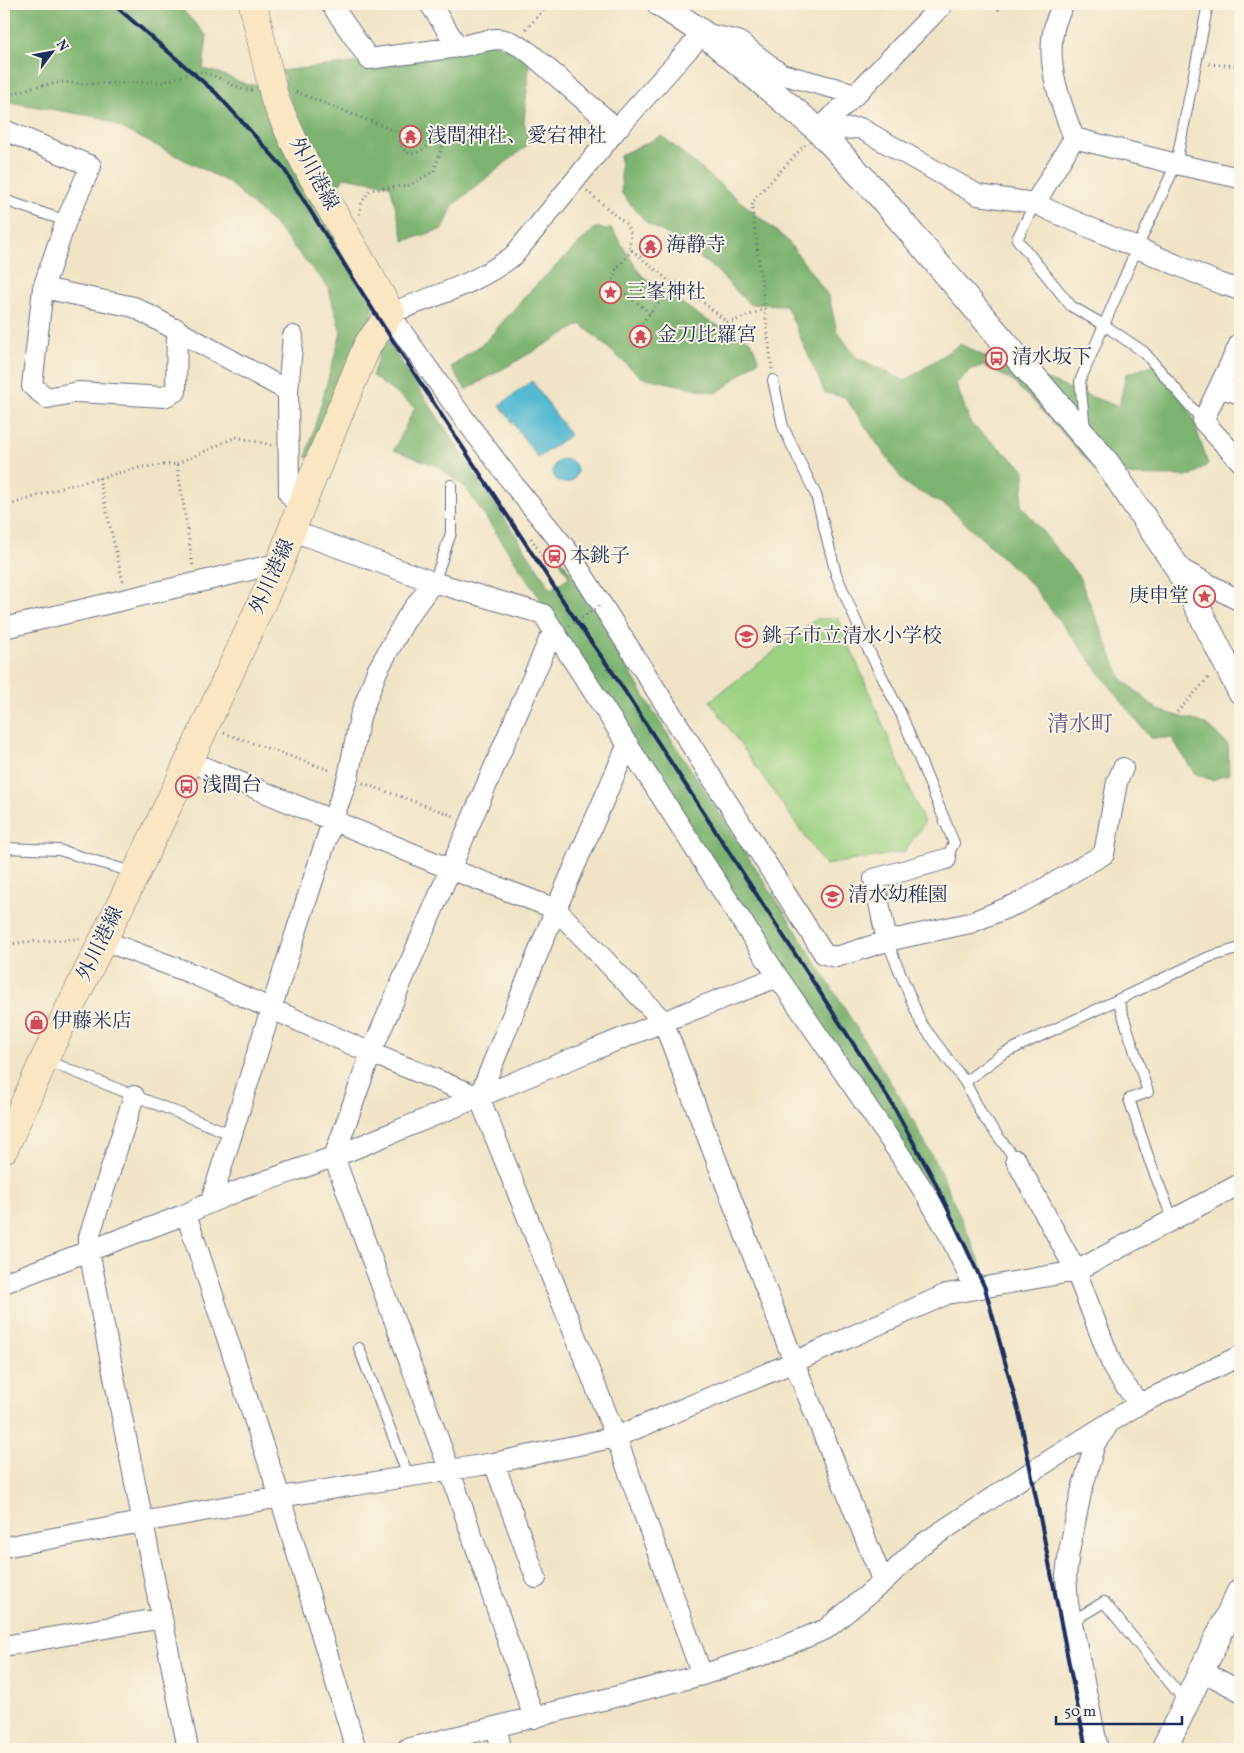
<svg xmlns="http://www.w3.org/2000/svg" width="1244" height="1753" font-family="Vollkorn,'Noto Serif JP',serif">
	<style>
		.green { fill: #9cd182; stroke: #5c8070 }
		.forest { fill: #7db370; stroke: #4c7167 }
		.water { fill: #53b9d1; stroke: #377498 }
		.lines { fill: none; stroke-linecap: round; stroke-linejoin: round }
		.service-casing { stroke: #666e82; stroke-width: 12 }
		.minor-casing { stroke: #666e82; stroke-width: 22 }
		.tertiary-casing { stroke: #666e82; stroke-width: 27 }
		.secondary-casing { stroke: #666e82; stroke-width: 29 }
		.path { stroke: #666e82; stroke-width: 3; stroke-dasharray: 1 4; stroke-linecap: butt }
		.service { stroke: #fff; stroke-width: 10 }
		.minor { stroke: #fff; stroke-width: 20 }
		.tertiary { stroke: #fff; stroke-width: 25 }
		.secondary { stroke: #fbe6c4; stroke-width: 28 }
		.rail { stroke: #1b2f5e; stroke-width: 4 }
		.path-bridge { stroke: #666e82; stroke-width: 3; stroke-dasharray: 1 4; stroke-linecap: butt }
		.labels { text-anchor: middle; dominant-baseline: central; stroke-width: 4; stroke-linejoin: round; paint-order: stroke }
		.poi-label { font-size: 20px; fill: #1b2f5e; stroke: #fcf5e5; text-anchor: start }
		.street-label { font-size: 20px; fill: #1b2f5e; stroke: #fcf5e5 }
		.quarter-label { font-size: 22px; fill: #64598c; stroke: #fcf5e5 }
	</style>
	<rect width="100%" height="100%" fill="#fcf5e5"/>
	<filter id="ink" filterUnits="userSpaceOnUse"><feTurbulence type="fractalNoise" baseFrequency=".02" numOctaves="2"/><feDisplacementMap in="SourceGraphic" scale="10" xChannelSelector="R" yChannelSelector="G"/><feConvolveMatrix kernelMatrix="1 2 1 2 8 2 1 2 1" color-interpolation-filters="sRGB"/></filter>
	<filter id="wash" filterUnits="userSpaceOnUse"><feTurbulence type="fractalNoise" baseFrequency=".0096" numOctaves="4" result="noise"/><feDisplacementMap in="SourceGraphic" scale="20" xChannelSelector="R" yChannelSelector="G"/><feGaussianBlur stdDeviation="1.12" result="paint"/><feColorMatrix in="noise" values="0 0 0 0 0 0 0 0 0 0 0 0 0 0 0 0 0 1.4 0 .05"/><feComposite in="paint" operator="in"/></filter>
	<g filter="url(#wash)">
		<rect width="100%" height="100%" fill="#f1e4c6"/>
		<path class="green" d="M838,618L924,823L904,852L825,865L710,701L816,619Z"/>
		<path class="forest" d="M4,4H177L207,36L203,69L219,73L247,85H259L294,108L283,85L286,78L280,71L364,62L491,43L530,56L524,122L530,143L453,205L443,229L404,241L390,185L345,177L319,207L375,303L371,316L551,589L569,577L555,553L556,551L602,621L607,633L656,716L785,913L907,1109L941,1173L984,1270H982L931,1191L718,876L527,579L466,488L437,466L394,450L415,407L372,376L383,344L319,452L306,458L341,333L328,287L274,224L228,182L102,118L4,101Z
			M662,136L788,241L829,297L837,331L856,357L905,381L960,344L988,358L1119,407L1126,374L1164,362L1192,416L1208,464L1192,476L1101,475L1034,402L1011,380L984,366L971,369L956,384L971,424L1025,470L1021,505L1079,577L1121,678L1158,710L1206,724L1228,745L1229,774L1212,780L1194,773L1172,738H1150L1031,584L948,507L905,484L845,397L825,393L786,305L749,304L716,270L671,236L648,224L622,194L620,155Z
			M595,228L612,229L641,275L706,320L751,341L759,360L717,393L641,377L581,324L466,390L451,367L486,341L528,293Z"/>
		<path class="water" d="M532,381L570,435L538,458L500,405Z
			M553 471a12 12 0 1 1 24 0a12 12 0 1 1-24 0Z"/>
	</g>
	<g filter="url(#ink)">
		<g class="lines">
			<defs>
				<path id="service" d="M4,200L66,221
					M1035,203L1017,239L1071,306L1104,325L1144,352L1203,421
					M773,380L783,427L816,495L836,574L868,649L901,714L954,843L946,859
					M1085,429L1080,381L1137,248L1176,164L1208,4
					M433,582L436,577L451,533V485
					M4,848L59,850L135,873
					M887,941L921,1023L965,1082L982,1115L1016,1160
					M1118,1000L1148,1092L1129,1099L1150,1162L1173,1220
					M45,1060L231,1134
					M965,1082L1002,1054L1209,957L1240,948
					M359,1348L409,1478
					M1071,1622L1104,1602L1179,1694L1187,1699"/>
				<path id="minor" d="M331,4L369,59L458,47
					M430,4L458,47C492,40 500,31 530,53L617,129
					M1064,4C1038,45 1058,97 1074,138
					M856,94L781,74L738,41L703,33L617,129L514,255C478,284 433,296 391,313L400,329L454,405L514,485L567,550L824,954L836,957L887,941L970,923L1021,902L1104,854L1117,782L1123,768
					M4,130L91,166L66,221L43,288L32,386L47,398L78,392L164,397L176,391L177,329
					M818,130L860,128L978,195L1035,203L1051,211L1219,283L1240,290
					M818,130L856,94L943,4
					M1074,138L1176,164L1240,178
					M1035,203L1074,138
					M43,288L134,307L288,391
					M293,336L288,391L289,494L300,508
					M1240,343L1203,421L1240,461
					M1219,387L1240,394
					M293,531L433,582L543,614L778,977L897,1150L927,1196L950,1236L975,1289
					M1177,567L1240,601
					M4,628L280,563
					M628,744L556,909L479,1097L616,1437L702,1675
					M189,761L450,869L556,909L663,1021L794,1362L883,1582
					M102,940L193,974L371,1053L479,1097
					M887,941L874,879L946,859
					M134,1096L89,1237V1251L188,1749
					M1016,1160L1076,1271L1114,1370L1139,1404
					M211,1201L271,1009L332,822L348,777L360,717L377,671L406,619L433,582
					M186,1214L280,1497L356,1749
					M4,1283L186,1214C239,1187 296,1172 351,1150C493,1091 634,1032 778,977
					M494,1463L536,1578
					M4,1547L280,1497L494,1463L616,1437L794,1362L947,1294L1076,1271L1240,1184
					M4,1646L162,1618
					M1202,1671L1240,1691
					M534,1718L450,1471L334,1157L371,1053L549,640L555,635
					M497,1727L501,1749
					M407,1749L702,1675L760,1656L826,1629L883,1582L921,1545L1031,1472L1139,1404L1240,1356
					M1098,1749L1068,1604L1066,1575L1069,1552L1081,1493L1095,1443L1106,1428"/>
				<path id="tertiary" d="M660,4L703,33L818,130L878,194L1086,438L1107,463L1177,567L1240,691
					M1164,1749L1240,1591"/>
				<path id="secondary" d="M4,1149L44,1060L136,873L189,761L280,563L300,508L368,344L391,313L310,172L293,140L275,100L253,4"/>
			</defs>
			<use href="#service" class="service-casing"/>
			<use href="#minor" class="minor-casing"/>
			<use href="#tertiary" class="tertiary-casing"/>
			<use href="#secondary" class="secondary-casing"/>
			<path class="path" d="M990,4L1002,12
				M526,29L549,4
				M1209,64L1240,66
				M296,92L400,133V145L409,154L418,152L438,141L442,147L434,171L410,185L370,190L362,202L359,215
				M4,97L33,87L64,82L82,84L163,82L198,71L214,76L244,90H252
				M587,191L626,224L631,234L629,248L668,280L682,285L727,322L734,321L765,309
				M632,250L615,271L613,280L621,290L650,313
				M642,323L675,283
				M772,369L752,206L755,198L805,145
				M177,464L236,437L272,445
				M99,478L123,582
				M4,507L64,487L142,467L177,464L193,566
				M531,538L544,559
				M1177,712L1210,676
				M224,733L332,771
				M363,783L454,816
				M4,945L24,942L80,939"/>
			<use href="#service" class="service"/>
			<use href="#minor" class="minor"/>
			<use href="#tertiary" class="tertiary"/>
			<use href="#secondary" class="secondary"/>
			<path class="rail" d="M113,4L216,93L282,166L382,324L577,622L613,673L891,1102L933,1178L985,1288L1020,1417L1086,1749"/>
			<path class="path-bridge" d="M569,626L602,604"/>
		</g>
	</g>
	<defs>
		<symbol id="temple-ring" viewBox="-11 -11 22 22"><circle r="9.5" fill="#fcf5e5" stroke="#d1495b" stroke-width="1.5"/><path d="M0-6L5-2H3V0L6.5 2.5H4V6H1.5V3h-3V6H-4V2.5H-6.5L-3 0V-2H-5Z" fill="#d1495b"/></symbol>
		<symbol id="sight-ring" viewBox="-11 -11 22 22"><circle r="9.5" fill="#fcf5e5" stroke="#d1495b" stroke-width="1.5"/><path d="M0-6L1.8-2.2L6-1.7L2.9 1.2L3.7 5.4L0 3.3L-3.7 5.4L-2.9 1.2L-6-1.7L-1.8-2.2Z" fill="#d1495b"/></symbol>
		<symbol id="bus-ring" viewBox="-11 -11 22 22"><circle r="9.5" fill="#fcf5e5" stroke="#d1495b" stroke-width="1.5"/><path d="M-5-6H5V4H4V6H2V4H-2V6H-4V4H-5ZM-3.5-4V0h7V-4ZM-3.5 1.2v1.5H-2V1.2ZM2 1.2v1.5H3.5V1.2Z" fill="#d1495b"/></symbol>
		<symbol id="station-ring" viewBox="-11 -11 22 22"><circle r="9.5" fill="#fcf5e5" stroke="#d1495b" stroke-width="1.5"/><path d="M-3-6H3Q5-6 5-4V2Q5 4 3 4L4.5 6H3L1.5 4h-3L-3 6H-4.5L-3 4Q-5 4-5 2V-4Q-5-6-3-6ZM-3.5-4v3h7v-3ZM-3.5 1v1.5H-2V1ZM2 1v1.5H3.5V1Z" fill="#d1495b"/></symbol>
		<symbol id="school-ring" viewBox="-11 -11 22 22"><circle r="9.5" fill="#fcf5e5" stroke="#d1495b" stroke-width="1.5"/><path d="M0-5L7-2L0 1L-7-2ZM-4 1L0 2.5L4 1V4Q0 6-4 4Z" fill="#d1495b"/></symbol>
		<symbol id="shop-ring" viewBox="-11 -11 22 22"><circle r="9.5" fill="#fcf5e5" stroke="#d1495b" stroke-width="1.5"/><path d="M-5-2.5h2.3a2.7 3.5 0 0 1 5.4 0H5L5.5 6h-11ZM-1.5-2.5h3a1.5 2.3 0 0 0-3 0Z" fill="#d1495b"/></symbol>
	</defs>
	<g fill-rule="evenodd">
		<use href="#temple-ring" x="398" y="124" width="25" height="25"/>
		<use href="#temple-ring" x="638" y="234" width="25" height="25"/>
		<use href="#sight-ring" x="598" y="280" width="25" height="25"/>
		<use href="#temple-ring" x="628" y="324" width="25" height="25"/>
		<use href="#bus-ring" x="984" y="346" width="25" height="25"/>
		<use href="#station-ring" x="542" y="544" width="25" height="25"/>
		<use href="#sight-ring" x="1192" y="584" width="25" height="25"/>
		<use href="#school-ring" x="734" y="624" width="25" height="25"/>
		<use href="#bus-ring" x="174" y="774" width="25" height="25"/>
		<use href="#school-ring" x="820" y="884" width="25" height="25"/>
		<use href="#shop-ring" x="24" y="1010" width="25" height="25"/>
	</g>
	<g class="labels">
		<g class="poi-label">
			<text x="427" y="137">浅間神社、愛宕神社</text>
			<text x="666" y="246">海静寺</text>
			<text x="626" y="293">三峯神社</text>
			<text x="657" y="336">金刀比羅宮</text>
			<text x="1012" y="358">清水坂下</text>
			<text x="570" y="557">本銚子</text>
			<text x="1189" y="597" text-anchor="end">庚申堂</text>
			<text x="762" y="637">銚子市立清水小学校</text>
			<text x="202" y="786">浅間台</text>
			<text x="848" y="896">清水幼稚園</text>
			<text x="52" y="1022">伊藤米店</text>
		</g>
		<g class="street-label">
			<text transform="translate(313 174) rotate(61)">外川港線</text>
			<text transform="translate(273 577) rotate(-66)">外川港線</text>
			<text transform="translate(101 944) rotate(-64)">外川港線</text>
		</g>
		<g class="quarter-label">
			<text x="1080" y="725">清水町</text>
		</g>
	</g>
	<rect width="1244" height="1753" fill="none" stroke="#fcf5e5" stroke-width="20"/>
	<g transform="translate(52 52) rotate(58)" stroke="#fcf5e5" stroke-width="4" paint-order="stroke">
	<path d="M0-4L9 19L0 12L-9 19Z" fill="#1b2f5e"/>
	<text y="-8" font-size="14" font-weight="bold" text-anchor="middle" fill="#1b2f5e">N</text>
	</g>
	<path d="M1056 1716v8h126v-8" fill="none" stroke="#1b2f5e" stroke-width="2.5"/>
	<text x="1064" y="1716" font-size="15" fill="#1b2f5e" stroke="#fcf5e5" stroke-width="4" paint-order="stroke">50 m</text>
</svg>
